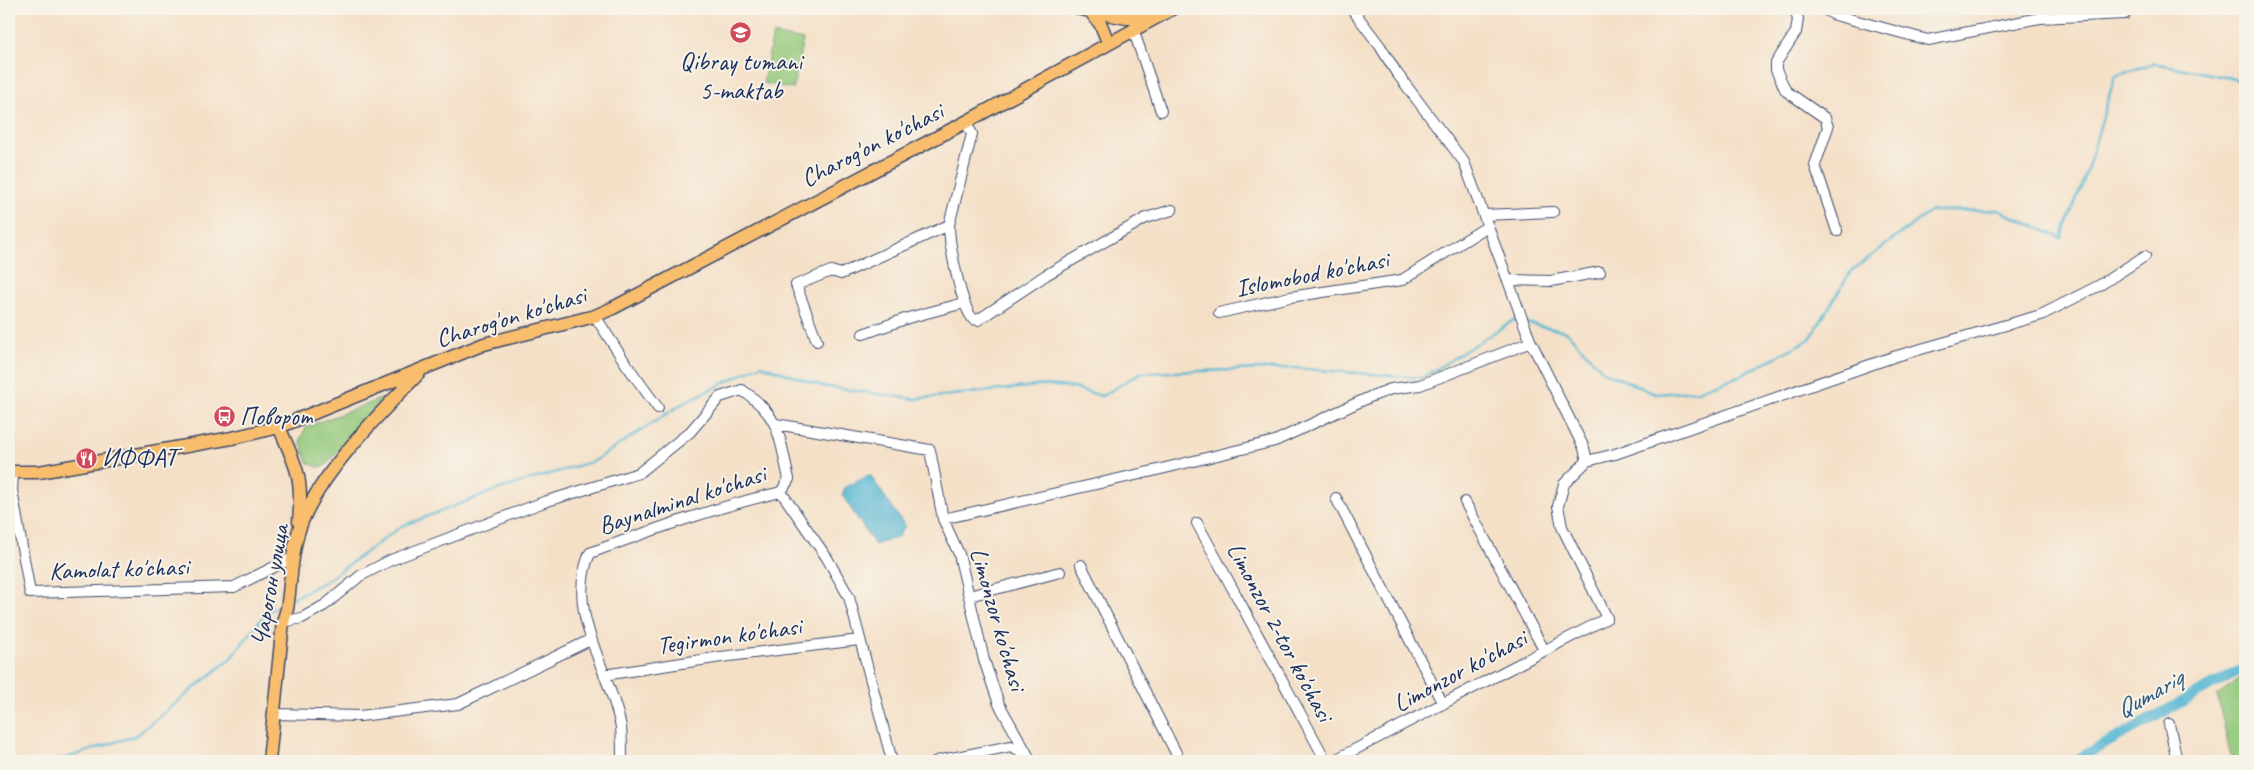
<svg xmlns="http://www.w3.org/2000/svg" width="2254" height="770" font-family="Caveat,sans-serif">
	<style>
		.green { fill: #92c87a; stroke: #567c6c }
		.water { fill: #54b6d3; stroke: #387298 }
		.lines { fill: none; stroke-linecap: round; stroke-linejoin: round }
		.stream { stroke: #54b6d3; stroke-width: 2.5 }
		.canal { stroke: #54b6d3; stroke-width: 10 }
		.minor-casing { stroke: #3c4a6e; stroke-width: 12 }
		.major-casing { stroke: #3c4a6e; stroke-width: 15 }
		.minor { stroke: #fff; stroke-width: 10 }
		.major { stroke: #f9be6d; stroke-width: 12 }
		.labels { text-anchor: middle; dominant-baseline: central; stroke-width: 4; stroke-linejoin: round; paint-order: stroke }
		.poi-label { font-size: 25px; fill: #1b2f5e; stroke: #f7f3e8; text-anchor: start }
		.street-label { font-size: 25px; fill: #1b2f5e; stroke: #f7f3e8 }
		.water-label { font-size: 26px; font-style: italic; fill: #2c5881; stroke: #f7f3e8 }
	</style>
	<rect width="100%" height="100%" fill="#f7f3e8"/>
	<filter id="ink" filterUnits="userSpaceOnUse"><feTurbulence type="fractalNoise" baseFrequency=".02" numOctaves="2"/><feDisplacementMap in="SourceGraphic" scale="10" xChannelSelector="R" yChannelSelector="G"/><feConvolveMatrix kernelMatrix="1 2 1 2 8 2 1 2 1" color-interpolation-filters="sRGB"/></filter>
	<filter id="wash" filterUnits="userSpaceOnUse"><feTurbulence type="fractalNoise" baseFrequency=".0096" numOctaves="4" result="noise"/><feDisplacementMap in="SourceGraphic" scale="20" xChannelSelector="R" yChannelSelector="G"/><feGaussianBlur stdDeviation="1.12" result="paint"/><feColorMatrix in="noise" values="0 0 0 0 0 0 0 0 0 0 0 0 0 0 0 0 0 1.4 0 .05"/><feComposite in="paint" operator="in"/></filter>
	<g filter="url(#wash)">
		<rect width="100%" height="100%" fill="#f4e0c7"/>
		<path class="green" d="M773,34L803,40L793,89L763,83Z
			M383,398L325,466L317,467L308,463L300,440L306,427Z
			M2245,678V761H2232L2217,695L2239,679Z"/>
		<path class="water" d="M870,475L905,526L898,537L875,545L842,495L845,487Z"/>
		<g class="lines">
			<path class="stream" d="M1527,323L1567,332L1603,371L1655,394L1697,391L1742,375L1810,339L1851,271L1931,211L1998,210L2061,238L2086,174L2115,76L2154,63L2245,81
				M293,598L326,581L402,526L502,488L594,461L685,402L761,365L822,386L914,399L1045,385L1069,387L1102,396L1140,373L1294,368L1422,378L1514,320L1519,321
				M57,761L137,735L230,659L267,612L284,603"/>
			<path class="canal" d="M2074,761L2245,667"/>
		</g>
	</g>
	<g filter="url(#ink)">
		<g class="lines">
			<defs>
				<path id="minor" d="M1352,9L1380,46L1396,72L1464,162L1530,340L1584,448L1587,461
					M1794,9L1798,19L1796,32L1776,63V70L1786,91L1825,118L1828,127L1815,165L1837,231
					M1824,9L1835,15L1928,40L2040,18L2125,14
					M1133,29L1161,111
					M966,122L972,134L949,225C949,244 961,306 973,319L978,320L1046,275L1146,218L1172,210
					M1484,215L1553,212
					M1508,280L1551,281L1600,272
					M1219,313L1290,297L1402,280L1488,226
					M595,316L626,364L658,408
					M863,334L908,318L964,303
					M817,341L796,285L831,271L841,274L949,225
					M776,424L930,450L943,519L959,554L984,660L999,704L1031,761
					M13,473L12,490L30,593L234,587L294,557
					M781,492L827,558L849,597L892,761
					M1336,498L1443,704
					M1465,502L1544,650
					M943,519L1153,471L1275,441L1372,396L1391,389L1420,385L1531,342
					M1197,523L1326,761
					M1081,565L1180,761
					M969,596L1060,572
					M283,622L302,618L325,605L360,576L391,560L544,502L639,473L690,432L720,397L742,390C781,416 779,437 789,479L781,492C716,507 652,530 590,553C564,613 610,669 621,727C622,738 622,750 622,761
					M604,675L721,657L859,640
					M273,714L360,716L458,704L590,640
					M2169,724L2177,761
					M937,761L1011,746L1027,755
					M1333,761L1607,618L1562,527L1558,506L1564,484L1587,461L1615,454L1893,357L2041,315L2100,285L2145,256"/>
				<path id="major" d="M1080,9L1127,18H1151
					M1091,12L1101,25L1108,42
					M279,427C297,467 303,478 299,522
					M9,472H39L232,438L279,427L484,344L595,316L613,308L966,122L1172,9
					M269,761L283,622L287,609C291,584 291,553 299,530C315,478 381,412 419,373"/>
			</defs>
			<use href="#minor" class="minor-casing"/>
			<use href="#major" class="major-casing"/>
			<use href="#minor" class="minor"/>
			<use href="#major" class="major"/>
		</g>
	</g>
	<defs>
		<symbol id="school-disc" viewBox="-11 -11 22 22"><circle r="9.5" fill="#d1495b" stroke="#f7f3e8"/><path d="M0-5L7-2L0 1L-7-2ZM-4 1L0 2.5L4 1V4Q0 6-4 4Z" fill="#fff"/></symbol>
		<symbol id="bus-disc" viewBox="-11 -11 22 22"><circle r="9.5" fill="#d1495b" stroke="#f7f3e8"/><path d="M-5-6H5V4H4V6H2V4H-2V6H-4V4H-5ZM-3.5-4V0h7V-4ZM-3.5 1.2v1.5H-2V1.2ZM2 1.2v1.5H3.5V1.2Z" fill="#fff"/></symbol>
		<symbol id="restaurant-disc" viewBox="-11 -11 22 22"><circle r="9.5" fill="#d1495b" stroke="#f7f3e8"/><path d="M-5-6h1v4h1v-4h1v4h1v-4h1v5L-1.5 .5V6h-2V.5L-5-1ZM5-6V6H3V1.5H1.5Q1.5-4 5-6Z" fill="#fff"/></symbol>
	</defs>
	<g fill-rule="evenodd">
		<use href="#school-disc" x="728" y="20" width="25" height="25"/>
		<use href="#bus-disc" x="212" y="404" width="25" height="25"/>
		<use href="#restaurant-disc" x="74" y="446" width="25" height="25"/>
	</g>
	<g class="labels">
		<g class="poi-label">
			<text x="741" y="62" text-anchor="middle">Qibray tumani<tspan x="741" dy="29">5-maktab</tspan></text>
			<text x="240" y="417">Поворот</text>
			<text x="102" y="458">ИФФАТ</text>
		</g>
		<g class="street-label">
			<text transform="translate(872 145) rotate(-27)">Charog'on ko'chasi</text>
			<text transform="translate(1312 274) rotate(-11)">Islomobod ko'chasi</text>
			<text transform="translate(511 317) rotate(-17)">Charog'on ko'chasi</text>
			<text transform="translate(682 500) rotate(-18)">Baynalminal ko'chasi</text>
			<text transform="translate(119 569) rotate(-2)">Kamolat ko'chasi</text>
			<text transform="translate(270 585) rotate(-80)">Чарогон улица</text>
			<text transform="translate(998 619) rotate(74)">Limonzor ko'chasi</text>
			<text transform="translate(1280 632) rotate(62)">Limonzor 2-tor ko'chasi</text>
			<text transform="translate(729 636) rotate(-8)">Tegirmon ko'chasi</text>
			<text transform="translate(1460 671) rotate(-28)">Limonzor ko'chasi</text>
		</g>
		<g class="water-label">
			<text transform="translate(2149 694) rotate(-29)">Qumariq</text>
		</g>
	</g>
	<rect width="2254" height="770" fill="none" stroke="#f7f3e8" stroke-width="30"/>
</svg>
